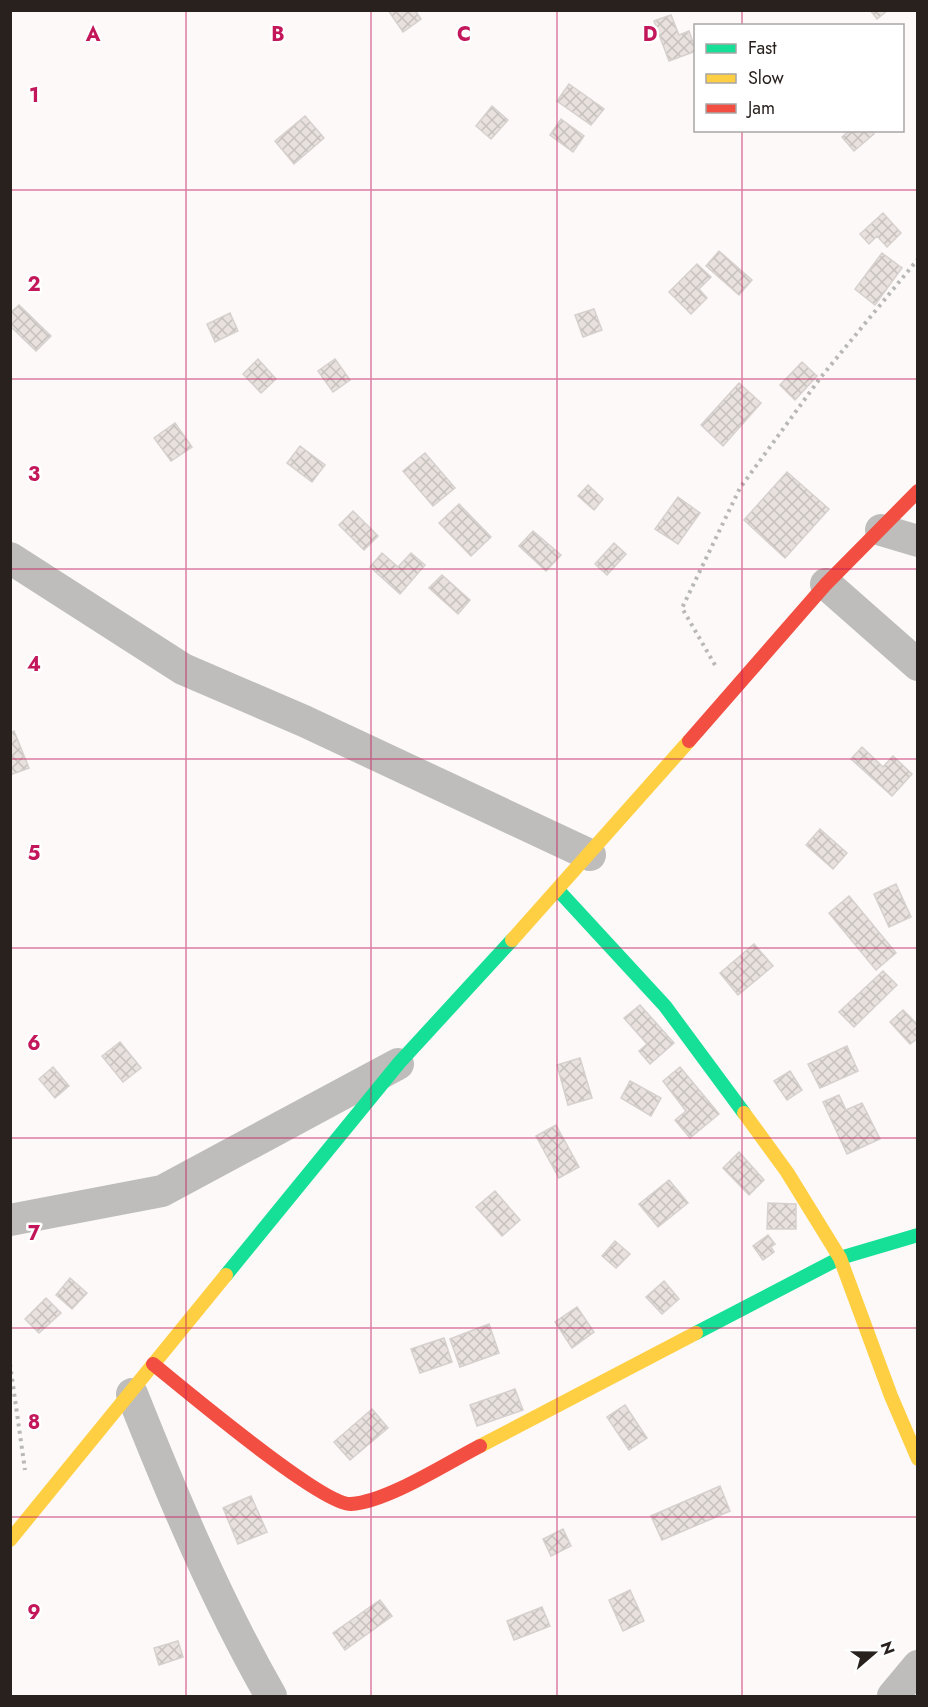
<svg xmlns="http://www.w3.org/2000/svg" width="928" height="1707" font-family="Jost,sans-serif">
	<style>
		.building { fill: url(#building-cross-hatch); stroke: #d6d0ce; stroke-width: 1.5 }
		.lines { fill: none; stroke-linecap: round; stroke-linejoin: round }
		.path { stroke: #b8b8b6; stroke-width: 4; stroke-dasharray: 3 4.5; stroke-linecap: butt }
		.street { stroke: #bebdbb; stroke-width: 32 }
		.fast { stroke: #16e098; stroke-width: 14 }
		.slow { stroke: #ffcf43; stroke-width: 14 }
		.jam { stroke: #f24e42; stroke-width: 14 }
		.grid { fill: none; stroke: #c2185b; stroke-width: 1.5; stroke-opacity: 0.55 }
		.grid-label { font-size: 20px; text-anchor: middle; font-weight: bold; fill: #c2185b; stroke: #fff; stroke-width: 5; stroke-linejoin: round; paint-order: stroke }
	</style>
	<defs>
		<pattern id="building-cross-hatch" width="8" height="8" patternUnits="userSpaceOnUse" patternTransform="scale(1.5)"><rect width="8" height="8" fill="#e8e1de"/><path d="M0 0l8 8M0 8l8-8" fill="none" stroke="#c7c1be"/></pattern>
	</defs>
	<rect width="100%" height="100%" fill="#fcf9f8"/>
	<path class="building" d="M388,10H415L421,19L403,32Z
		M870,10H888L877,19Z
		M671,15L679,35L689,31L696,51L669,61L654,21Z
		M569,84L604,109L591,125L557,101Z
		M492,106L508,120L491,139L476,126Z
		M305,116L324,138L294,164L275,141Z
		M561,119L584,136L573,152L550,135Z
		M850,130H871L874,134L854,151L842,137Z
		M883,213L901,233L887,247L877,236L869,244L860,234Z
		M719,251L752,280L739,295L706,266Z
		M882,253L902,268L875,305L855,289Z
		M697,264L711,277L699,289L707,298L691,314L669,292Z
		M19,305L51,336L36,351L10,326V313Z
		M594,309L602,330L583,337L575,315Z
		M230,313L238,331L215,342L207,324Z
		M258,359L276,379L261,393L243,374Z
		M335,359L350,380L333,392L318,371Z
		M802,362L817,376L795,400L780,385Z
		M739,383L761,403L723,446L701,425Z
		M175,423L192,447L171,461L154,438Z
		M300,446L325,465L312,482L287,463Z
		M425,453L455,488L433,506L403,471Z
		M787,472L829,509L785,558L744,520Z
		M588,485L603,499L594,510L578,496Z
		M678,497L700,513L678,544L655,529Z
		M459,504L491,537L471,556L439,523Z
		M353,511L378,536L364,550L339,525Z
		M533,531L561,555L546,571L519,546Z
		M614,543L626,554L607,575L595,564Z
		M382,553L398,567L411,553L425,565L400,594L370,567Z
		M442,575L470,600L458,614L429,588Z
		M14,731L29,768L10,775V733Z
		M862,747L883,767L893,756L912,774L892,796L851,759Z
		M820,829L847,853L833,869L806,845Z
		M896,884L911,917L889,927L874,894Z
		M849,896L896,953L876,970L829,913Z
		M754,944L773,966L738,995L720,973Z
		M883,971L897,985L854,1027L839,1012Z
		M640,1005L674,1043L650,1064L639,1051L647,1044L624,1018Z
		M903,1010L918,1025V1038L910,1044L890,1022Z
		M120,1042L141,1068L123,1082L102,1056Z
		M847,1046L858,1071L820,1088L808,1064Z
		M580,1058L592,1098L568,1105L557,1065Z
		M53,1067L69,1086L55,1098L39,1079Z
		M680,1067L719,1114L690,1138L675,1120L686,1111L663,1081Z
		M790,1071L802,1090L787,1100L774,1081Z
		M630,1081L661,1098L651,1116L621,1098Z
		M839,1095L846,1110L862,1103L880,1139L847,1154L823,1102Z
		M556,1125L579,1167L559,1178L536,1136Z
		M739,1152L764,1180L749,1195L723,1168Z
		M669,1180L688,1203L658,1227L639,1204Z
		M495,1191L520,1220L502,1236L476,1207Z
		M768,1203L796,1204V1229H767Z
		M768,1235L775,1244L771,1247L774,1252L763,1260L753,1246Z
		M615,1241L630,1254L616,1268L602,1256Z
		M70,1278L87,1293L72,1309L56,1295Z
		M664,1281L679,1299L662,1314L646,1297Z
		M46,1298L61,1313L39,1333L25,1319Z
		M577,1307L594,1332L572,1348L555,1322Z
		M489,1324L499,1353L460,1367L450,1339Z
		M444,1338L452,1362L420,1373L411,1349Z
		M515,1389L523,1410L477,1426L470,1405Z
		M625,1405L647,1438L629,1450L607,1417Z
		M372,1409L388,1428L350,1460L334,1442Z
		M720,1486L730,1511L662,1540L651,1516Z
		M251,1496L267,1532L238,1544L223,1508Z
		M563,1529L571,1546L551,1556L543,1539Z
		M630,1590L644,1621L623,1631L609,1600Z
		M380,1600L392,1616L345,1650L333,1633Z
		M542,1607L550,1626L514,1640L507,1621Z
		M178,1641L183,1657L159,1665L154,1648Z"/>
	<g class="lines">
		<path class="path" d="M715,665L682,608L740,488L821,377L918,259
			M10,1364L25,1470"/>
		<path class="street" d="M881,530L918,541
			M10,558L183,669L304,721L590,855
			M826,584L918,665
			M10,1220L162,1191L398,1064
			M132,1394C173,1497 216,1600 271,1696
			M893,1696L918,1666"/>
		<path class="fast" d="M558,890L665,1006L744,1113
			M226,1275L399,1063L512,940
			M696,1333L840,1258L918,1235"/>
		<path class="slow" d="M512,940L689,741
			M744,1113L787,1172L840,1258L891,1396L918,1459
			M480,1446L696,1333
			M10,1540L226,1275"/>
		<path class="jam" d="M689,741L826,584L918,491
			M153,1364C183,1388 321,1505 351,1504C387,1502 447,1463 480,1446"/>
	</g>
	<path class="grid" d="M186,10V1696M371,10V1696M557,10V1696M742,10V26M742,130V1696M10,190H918M10,379H918M10,569H918M10,759H918M10,948H918M10,1138H918M10,1328H918M10,1517H918"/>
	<g class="grid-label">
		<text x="93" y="41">A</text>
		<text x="278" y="41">B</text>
		<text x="464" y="41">C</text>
		<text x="650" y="41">D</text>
		<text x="34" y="102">1</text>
		<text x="34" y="291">2</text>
		<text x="34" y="481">3</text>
		<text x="34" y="671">4</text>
		<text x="34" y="860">5</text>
		<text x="34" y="1050">6</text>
		<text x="34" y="1240">7</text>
		<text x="34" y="1429">8</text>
		<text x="34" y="1619">9</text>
	</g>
	<rect width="928" height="1707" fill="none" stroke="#29211e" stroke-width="24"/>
	<rect x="694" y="24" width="210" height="108" fill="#ffffff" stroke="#a9a6a5" stroke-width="1.5"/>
	<rect x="706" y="44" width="30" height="9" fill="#16e098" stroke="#a9a6a5" stroke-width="1.5"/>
	<text x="748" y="54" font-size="18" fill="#29211e">Fast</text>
	<rect x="706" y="74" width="30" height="9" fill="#ffcf43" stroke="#a9a6a5" stroke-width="1.5"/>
	<text x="748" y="84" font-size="18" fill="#29211e">Slow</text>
	<rect x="706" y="104" width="30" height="9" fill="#f24e42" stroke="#a9a6a5" stroke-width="1.5"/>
	<text x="748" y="114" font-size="18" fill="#29211e">Jam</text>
	<g transform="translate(874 1653) rotate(70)" stroke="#ffffff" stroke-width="4.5" paint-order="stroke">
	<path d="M0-4.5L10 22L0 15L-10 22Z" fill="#29211e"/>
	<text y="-9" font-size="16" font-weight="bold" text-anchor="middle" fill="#29211e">N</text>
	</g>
</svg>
